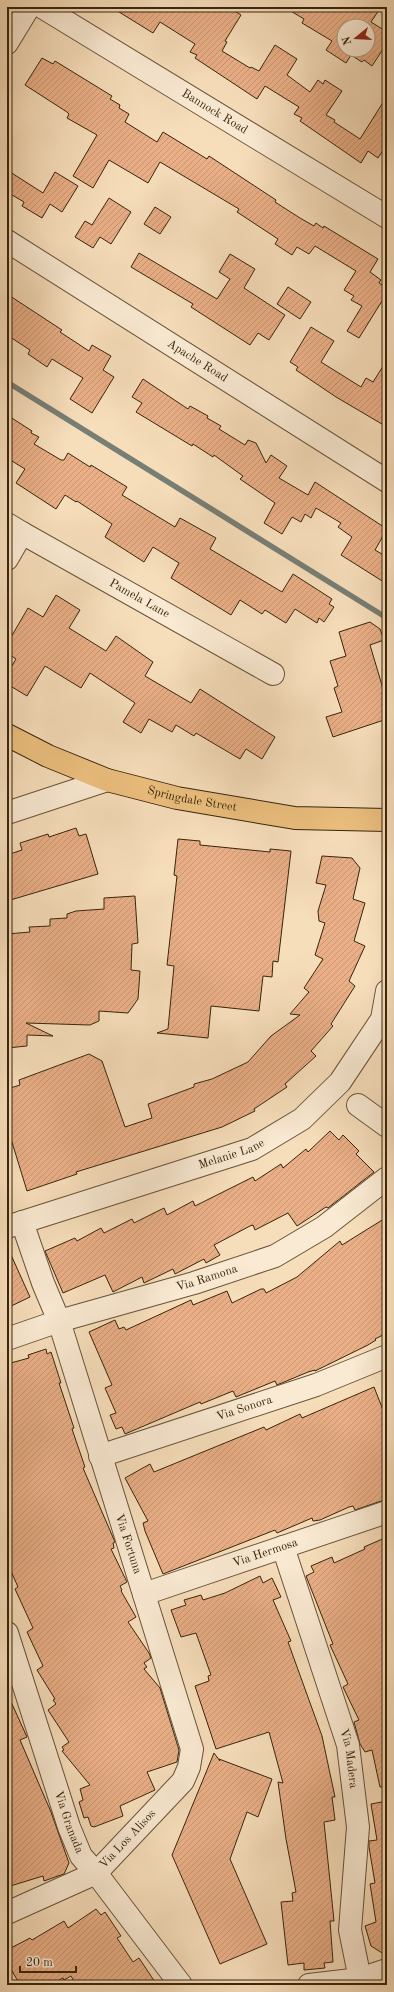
<svg xmlns="http://www.w3.org/2000/svg" width="394" height="1992" font-family="'Old Standard TT',serif">
	<style>
		.lines { fill: none; stroke-linecap: round; stroke-linejoin: round }
		.stream { stroke: #777e75; stroke-width: 5.5 }
		.building { fill: url(#building-hatch); stroke: #37250c; fill-rule: evenodd }
		.minor-casing { stroke: #675338; stroke-width: 24 }
		.major-casing { stroke: #37250c; stroke-width: 24 }
		.minor { stroke: #faead3; stroke-width: 22 }
		.major { stroke: #ecbf7e; stroke-width: 22 }
		.labels { text-anchor: middle; dominant-baseline: central; stroke-width: 3.5; stroke-linejoin: round; paint-order: stroke }
		.street-label { font-size: 12px; fill: #37250c; stroke: #faead3 }
	</style>
	<defs>
		<pattern id="building-hatch" width="6" height="6" patternUnits="userSpaceOnUse"><rect width="6" height="6" fill="#eaaf87"/><path d="M-1 1l2-2M0 6l6-6M5 7l2-2" fill="none" stroke="#c99673"/></pattern>
	</defs>
	<rect width="100%" height="100%" fill="#f7debb"/>
	<filter id="stains"><feTurbulence type="fractalNoise" baseFrequency=".005" numOctaves="4"/><feColorMatrix values="0 0 0 0 .2 0 0 0 0 .09 0 0 0 0 .02 0 0 0 .5 -.17"/></filter>
	<radialGradient id="worn" r=".72"><stop offset=".6" stop-color="#630" stop-opacity="0"/><stop offset="1" stop-color="#630" stop-opacity=".3"/></radialGradient>
	<g class="lines">
		<path class="stream" d="M7,382L387,618"/>
	</g>
	<path class="building" d="M111,7H228L241,15L225,41L227,42L222,51L250,68L251,67L259,71L275,45L297,59L287,75L310,92L318,80L323,84L325,80L342,91L326,115L335,120L334,122L360,139L387,96V144L378,158L368,151L361,163L300,121L302,118L294,114L299,107L265,86L257,99L195,58L197,55L190,52L195,44L160,22L153,33Z
		M284,7H381L371,22L387,32V43L372,66L364,60L362,62L351,55L346,63L326,50L332,41L302,23L304,19ZM344,26H368V50H344Z
		M42,58L53,64L55,61L112,96L110,99L120,105L119,108L129,114L125,122L157,142L163,132L207,159L209,156L276,200L275,202L300,218L314,226L316,223L323,228L324,226L378,259L370,272L381,280L379,283L387,288V293L359,338L347,331L362,306L351,300L354,296L344,290L356,271L315,246L309,254L297,247L292,255L275,244L278,239L237,212L239,209L160,162L148,183L109,160L93,188L73,176L97,135L67,118L69,114L67,112L25,85Z
		M7,170L43,193L55,172L78,186L62,212L50,204L42,218L22,206L24,202L7,192Z
		M109,198L131,212L111,244L100,237L93,248L75,237L85,221L92,225Z
		M155,207L171,217L160,234L144,224Z
		M139,253L217,299L230,279L219,272L230,254L255,269L244,288L285,315L269,340L258,333L250,345L191,307L193,304L131,267Z
		M288,287L311,302L300,319L277,304Z
		M7,294L62,330L60,332L89,351L92,345L111,356L103,370L114,377L92,413L70,399L83,378L52,359L47,367L28,354L30,350L7,335Z
		M311,327L334,341L321,362L361,387L366,378L373,382L387,360V427L336,397L296,370L298,367L290,362Z
		M143,379L188,409L190,406L208,416L207,418L221,426L219,429L245,445L248,440L256,443L266,463L271,455L287,466L279,478L308,495L315,482L387,529L375,550L387,557V584L341,555L352,537L338,527L341,523L316,508L311,518L305,514L301,522L292,517L282,534L264,523L275,503L240,479L243,476L214,455L213,457L193,444L192,446L136,412L142,403L132,397Z
		M7,415L32,431L31,433L39,437L34,444L61,460H64L68,453L90,467L91,465L127,487L122,495L175,527L180,518L216,538L210,549L282,592L293,574L332,599L329,604L334,607L324,622L319,618L317,623L295,609L286,623L265,610L262,614L240,600L231,615L171,578L179,563L153,547L144,562L105,537L112,524L77,501L76,502L65,495L56,509L16,483L25,469L7,458Z
		M56,595L80,610L69,628L106,651L116,636L153,662L145,676L191,703L200,689L275,737L262,759L246,749L240,759L196,733L194,736L176,725L172,732L149,719L141,733L123,722L135,703L90,673L81,688L45,666L27,696L7,684V674L16,659L7,653V644L28,608L43,617Z
		M370,622L380,629L384,640L370,645L384,692L382,693L387,709V719L333,737L326,717L342,712L334,688L338,686L330,661L346,656L339,632Z
		M76,828L79,836L86,834L98,874L7,901V855L22,850L20,843L48,834L49,837Z
		M178,839L200,841V845L270,852V849L291,851L278,962L273,961L272,977L263,976L259,1011L211,1006L208,1038L157,1033L168,1029L174,966L167,965L177,876L174,875Z
		M322,856L352,858L360,868L353,899L365,903L354,941L365,946L349,981L355,986L331,1024L333,1026L311,1051L316,1056L285,1084L287,1087L254,1109L255,1111L222,1127L76,1172L77,1174L27,1191L7,1126V1089L20,1085L19,1080L89,1054L102,1061L125,1127L152,1118L148,1104L194,1087V1084L212,1079L248,1062L271,1036L300,1015L290,1014L309,992L304,988L323,959L315,955L325,923L319,921L318,911L326,885L316,883Z
		M135,896L138,943L132,944L131,970L140,971L138,999L128,1013L99,1011V1021L90,1025L26,1023L53,1036L27,1035V1046L7,1048V934L30,932L29,927L50,926V919L67,918V914L76,911L104,909V898Z
		M330,1131L339,1140L343,1135L359,1151L356,1154L374,1172L328,1208L326,1207L297,1226L288,1213L255,1230L253,1225L250,1226L214,1245L220,1255L206,1263L204,1259L175,1274L173,1269L144,1283L142,1277L113,1292L105,1275L63,1293L45,1251L75,1238L77,1241L101,1228L104,1233L132,1219L134,1223L164,1208L167,1215L193,1201L195,1206L253,1177L255,1181L281,1164L283,1168L306,1149L308,1152Z
		M387,1217V1333L375,1339L376,1340L368,1345L315,1371V1370L308,1372L277,1385L275,1381L236,1397L233,1391L201,1404L200,1402L125,1434L122,1427L116,1429L110,1415L116,1413L105,1388L112,1385L89,1332L115,1320L119,1329L124,1327L126,1330L191,1300L193,1305L227,1291L232,1303L261,1289H264L266,1293L297,1277L340,1241L342,1245Z
		M7,1246L30,1297L7,1308Z
		M46,1349L47,1354L51,1352L61,1383H59L74,1428L72,1429L85,1467L83,1468L115,1542L113,1543L114,1548L111,1549L127,1582L120,1586L122,1590L121,1591L136,1617L128,1622L149,1653L151,1658L144,1663L147,1667L144,1669L160,1688L179,1750L177,1762L147,1772L155,1790L120,1806L123,1816L94,1827L91,1826L88,1817L84,1818L79,1802L83,1800L80,1789L90,1785L62,1751L64,1750L62,1747L69,1742L48,1710L56,1704L53,1700L55,1699L37,1670L43,1666L27,1632L33,1628L15,1589L18,1587L7,1562V1364L29,1358L28,1355Z
		M374,1387L387,1420V1499L355,1510L353,1506L349,1507L320,1520L313,1521L312,1518L277,1533L275,1530L163,1574L145,1531L143,1523L148,1521L125,1478L150,1464L154,1472L264,1427L266,1430L300,1414L302,1418Z
		M387,1537V1787H380L372,1750L365,1752L360,1744L354,1722L359,1720L343,1687L348,1684L330,1645L333,1644L306,1576L314,1572L311,1566L332,1557L334,1563L365,1549L364,1547Z
		M260,1576L263,1583L272,1578L281,1597L273,1600L291,1641L288,1642L322,1736L335,1797H332L335,1820L324,1822L334,1921H330L333,1962L324,1963L325,1968L304,1970V1963L288,1965L281,1902L293,1901L292,1893L296,1892L286,1839L278,1782L283,1783L269,1732L216,1749L195,1686L209,1681L208,1676L211,1675L196,1633L181,1637L171,1610L186,1605L184,1600L201,1595L203,1600L225,1593Z
		M7,1693L27,1737L20,1740L51,1812L69,1863L64,1874L58,1876L44,1881L43,1876L7,1887Z
		M214,1753L220,1761L219,1759L272,1779L258,1817L247,1812L230,1859L267,1944L220,1964L172,1855Z
		M387,1801V1956L371,1946L365,1926L376,1922L370,1884L375,1883L369,1847V1841L377,1840L371,1804Z
		M96,1909L101,1915L105,1912L121,1936L117,1938L133,1962L139,1958L157,1985H76L71,1976L64,1980L63,1978L49,1985H20L7,1962V1950L30,1938L32,1940L64,1921L68,1928Z"/>
	<g class="lines">
		<defs>
			<g id="minor">
				<path id="s1" d="M42,7L387,217"/>
				<path d="M7,43L29,7"/>
				<path id="s2" d="M7,241L387,481"/>
				<path id="s3" d="M7,524L22,533L273,674"/>
				<path d="M7,559L22,533"/>
				<path d="M7,813L107,780"/>
				<path d="M358,1105L387,1126"/>
				<path id="s4" d="M7,1227L252,1149L302,1119L340,1082L382,1019L387,991"/>
				<path id="s5" d="M7,1339L59,1321L194,1283L275,1256L324,1227L387,1178"/>
				<path id="s6" d="M100,1456L316,1385L387,1356"/>
				<path id="s7" d="M283,1547L348,1745L358,1827L350,1930L360,1979"/>
				<path id="s8" d="M144,1594L387,1512"/>
				<path id="s9" d="M7,1633L69,1827L81,1856L96,1873L181,1985"/>
				<path id="s10" d="M7,1913L96,1873L183,1781L189,1767L192,1749L59,1321L43,1283L22,1222"/>
				<path d="M309,1985L360,1979L387,1970"/>
			</g>
			<g id="major">
				<path id="s11" d="M7,735L48,756L107,780L177,798L295,818L387,820"/>
			</g>
		</defs>
		<use href="#minor" class="minor-casing"/>
		<use href="#major" class="major-casing"/>
		<use href="#minor" class="minor"/>
		<use href="#major" class="major"/>
	</g>
	<g class="labels">
		<g class="street-label">
			<text stroke="none"><textPath href="#s1" startOffset="202">Bannock Road</textPath></text>
			<text stroke="none"><textPath href="#s2" startOffset="225">Apache Road</textPath></text>
			<text stroke="none"><textPath href="#s3" startOffset="152">Pamela Lane</textPath></text>
			<text stroke="none"><textPath href="#s11" startOffset="197">Springdale Street</textPath></text>
			<text stroke="none"><textPath href="#s4" startOffset="236">Melanie Lane</textPath></text>
			<text stroke="none"><textPath href="#s5" startOffset="209">Via Ramona</textPath></text>
			<text stroke="none"><textPath href="#s6" startOffset="152">Via Sonora</textPath></text>
			<text transform="translate(128 1544) rotate(72)">Via Fortuna</text>
			<text stroke="none"><textPath href="#s8" startOffset="128">Via Hermosa</textPath></text>
			<text stroke="none"><textPath href="#s7" startOffset="222">Via Madera</textPath></text>
			<text stroke="none"><textPath href="#s9" startOffset="199">Via Granada</textPath></text>
			<text stroke="none"><textPath href="#s10" startOffset="144">Via Los Alisos</textPath></text>
		</g>
	</g>
	<rect width="394" height="1992" fill="none" stroke="#f7debb" stroke-width="24"/>
	<rect x="8" y="8" width="378" height="1976" fill="none" stroke="#37250c" stroke-width="2"/>
	<rect x="12" y="12" width="370" height="1968" fill="none" stroke="#37250c"/>
	<g transform="translate(356 38) rotate(252)"><circle r="19" fill="#faead3" stroke="#ac9b83"/>
	<path d="M0-3L7 15L0 10L-7 15Z" fill="#8f2418"/>
	<text y="-6" font-size="11" font-weight="bold" text-anchor="middle" fill="#37250c">N</text>
	</g>
	<path d="M20 1966v6h56v-6" fill="none" stroke="#37250c" stroke-width="2"/>
	<text x="26" y="1966" font-size="12" fill="#37250c" stroke="#faead3" stroke-width="3" paint-order="stroke">20 m</text>
	<rect width="100%" height="100%" filter="url(#stains)"/>
	<rect width="100%" height="100%" fill="url(#worn)"/>
</svg>
